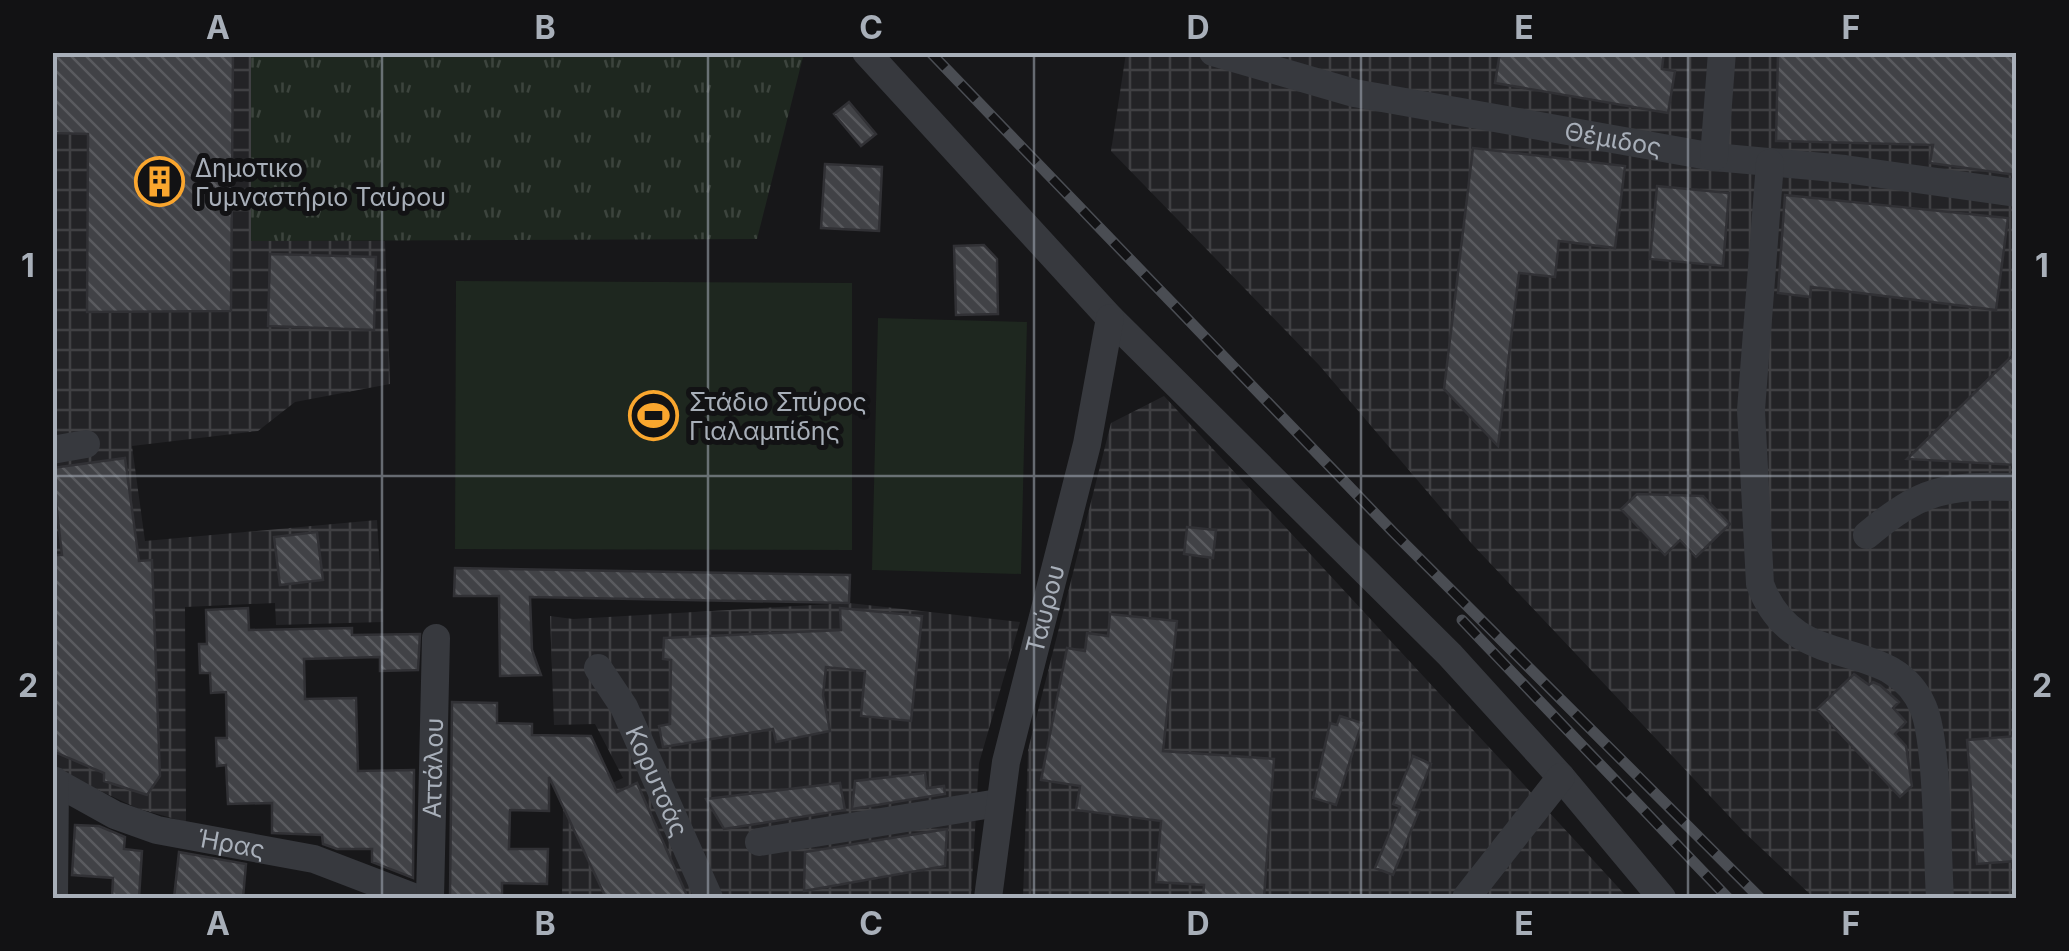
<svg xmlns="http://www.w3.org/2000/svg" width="2069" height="951" font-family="Inter,sans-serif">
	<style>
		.industrial { fill: url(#industrial-grid) }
		.grass { fill: url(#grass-tufts) }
		.garden { fill: #1e271f }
		.building { fill: url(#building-back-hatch); stroke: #313135; stroke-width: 2.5 }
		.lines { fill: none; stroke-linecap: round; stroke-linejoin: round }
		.minor { stroke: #37393e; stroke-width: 28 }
		.rail-casing { stroke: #4a4d53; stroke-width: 11 }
		.rail { stroke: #121214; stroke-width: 8; stroke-dasharray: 22; stroke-linecap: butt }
		.grid { fill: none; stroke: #a8afb9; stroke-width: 2.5; stroke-opacity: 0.55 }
		.labels { text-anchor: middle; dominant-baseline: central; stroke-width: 10; stroke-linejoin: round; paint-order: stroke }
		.street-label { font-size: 25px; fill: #a8afb9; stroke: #121214 }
		.poi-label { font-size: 25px; fill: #a8afb9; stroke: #121214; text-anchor: start }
		.neatline { fill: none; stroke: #a8afb9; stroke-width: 4 }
		.grid-label { font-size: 32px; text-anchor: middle; font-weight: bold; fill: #a8afb9 }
	</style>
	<defs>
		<pattern id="industrial-grid" width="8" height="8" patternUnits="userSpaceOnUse" patternTransform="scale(2.5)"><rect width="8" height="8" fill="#232326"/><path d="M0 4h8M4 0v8" fill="none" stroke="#404043"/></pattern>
		<pattern id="grass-tufts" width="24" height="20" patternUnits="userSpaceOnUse" patternTransform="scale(2.5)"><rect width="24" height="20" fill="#1e271f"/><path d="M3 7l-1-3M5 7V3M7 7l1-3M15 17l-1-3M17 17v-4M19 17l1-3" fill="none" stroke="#3c443d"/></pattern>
		<pattern id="building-back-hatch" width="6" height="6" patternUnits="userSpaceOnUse" patternTransform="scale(2.5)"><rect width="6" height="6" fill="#414246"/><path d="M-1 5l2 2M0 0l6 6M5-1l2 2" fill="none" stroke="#5a5b5f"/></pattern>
	</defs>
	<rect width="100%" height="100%" fill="#171719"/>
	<path class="industrial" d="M52,53H251V240L385,241L390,384L295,402L258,431L132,446L145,541L377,520L383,622L276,625L275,603L185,607L186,822L139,809L53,769Z
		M1126,53H2016V898H1814L1744,832L1472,544L1319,365L1111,151Z
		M1164,396L1537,799L1628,898H1023L1028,750L1111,423Z
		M849,603L1020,622L979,763L971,898H562L563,806L623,778L595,724L554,725L550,616L573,619Z"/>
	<path class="grass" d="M251,53V52L804,53L757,239L251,241Z"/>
	<path class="garden" d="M456,281L852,283V550L455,549Z
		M878,318L1027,322L1021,574L872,570Z"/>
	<path class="building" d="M52,52H233L231,311L87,312L88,134L52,133Z
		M1500,52H1664L1662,69L1675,71L1668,113L1495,83Z
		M1778,52H2016V175L1930,163L1933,145L1776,141Z
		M849,102L876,134L861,146L834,114Z
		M1473,148L1625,166L1615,248L1559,241L1555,277L1519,273L1498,446L1444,389Z
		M825,164L882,167L879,231L821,228Z
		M1657,186L1729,193L1723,266L1650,259Z
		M1785,195L2008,218L1996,310L1811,287L1810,297L1778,293Z
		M984,245L997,259L998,314L956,315L954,246Z
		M270,254L376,257L374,330L268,326Z
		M2016,352V465L1907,459Z
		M125,458L139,561L152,560L160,776L147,795L104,781V773L52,751V555H62L52,468Z
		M1637,494L1703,496L1730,524L1696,557L1680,540L1665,555L1621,509Z
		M1187,527L1216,530L1213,558L1184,554Z
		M317,532L323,580L280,585L274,537Z
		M455,568L850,575L849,603L530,597L532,650L541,675L500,676L499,596H454Z
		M248,608L249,630L352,628V635L420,634L418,670L380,671V657L304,659L305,699L356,698L358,771L414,770L413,878L372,862V849H337L323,844L322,835L272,833V803L228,804L226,765L217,766L216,738H227L226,692L211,693L210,673H200L199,644H207L206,610Z
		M840,608L922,616L911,721L861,716L865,671L826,667L823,695L830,731L776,742L773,729L663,747L659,726L670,724L671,660L663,659L664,638L841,630Z
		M1110,614L1177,621L1163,751L1274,759L1264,898H1203L1204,885L1156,882L1161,821L1076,810L1080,786L1041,780L1067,648L1085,651L1087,633L1108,636Z
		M1854,674L1869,685L1873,682L1880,685L1899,702L1893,708L1906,722L1895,734L1906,746L1912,786L1900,797L1817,709Z
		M452,702L497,703V723L532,724V735L591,736L617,792L637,783L688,898H606L549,777V811L510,810L509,849H548L547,884L502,883V898H450Z
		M1340,716L1362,723L1336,805L1313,798L1330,723L1337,725Z
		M2016,736V861L1977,864L1967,740Z
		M1413,756L1431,764L1413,809L1419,811L1393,875L1375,868L1400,807L1393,804Z
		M925,773L927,788L944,786L945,794L852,809L855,781Z
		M840,783L845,810L724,829L706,799Z
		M75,825L99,826L125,837L124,849L142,851L139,898H112L113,878L72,875Z
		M947,829L945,866L804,891L805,852Z
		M179,852L246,864L243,898H174Z"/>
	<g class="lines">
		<g class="minor">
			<path d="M866,52L1110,318L1450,655L1561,777L1662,898"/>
			<path id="s1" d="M1213,52L1354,93L1714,157L1845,169L2016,193"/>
			<path d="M1714,157L1722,52"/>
			<path d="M1770,163L1751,410L1760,584C1794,678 1891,632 1923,707C1938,741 1937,855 1940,898"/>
			<path d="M52,450L86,444"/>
			<path d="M1867,535C1922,489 1946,485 2016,487"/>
			<path id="s2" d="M598,668L624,707L709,898"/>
			<path id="s3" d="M52,780L115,815L157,830L314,859L416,898"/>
			<path d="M759,842L998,803"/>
			<path d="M54,898L55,781"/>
			<path id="s4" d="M430,898L436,638"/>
			<path id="s5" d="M988,898L1006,762L1087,444L1110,318"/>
			<path d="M1466,898L1561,777"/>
		</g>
		<defs>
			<path id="rail" d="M930,52L1393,532L1760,898
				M1462,620L1728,898"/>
		</defs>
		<use href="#rail" class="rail-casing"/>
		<use href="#rail" class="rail"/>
	</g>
	<path class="grid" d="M382,52V898M708,52V898M1034,52V898M1361,52V898M1688,52V898M52,476H2016"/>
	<defs>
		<symbol id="building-ring" viewBox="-11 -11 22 22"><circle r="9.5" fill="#121214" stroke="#faa62e" stroke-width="1.5"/><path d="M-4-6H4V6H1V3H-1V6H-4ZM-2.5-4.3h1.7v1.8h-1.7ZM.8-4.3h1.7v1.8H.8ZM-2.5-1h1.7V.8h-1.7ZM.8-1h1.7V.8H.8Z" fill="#faa62e"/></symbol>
		<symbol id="stadium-ring" viewBox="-11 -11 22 22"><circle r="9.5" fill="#121214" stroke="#faa62e" stroke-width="1.5"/><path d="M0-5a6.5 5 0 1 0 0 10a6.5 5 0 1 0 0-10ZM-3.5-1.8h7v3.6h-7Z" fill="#faa62e"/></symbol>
	</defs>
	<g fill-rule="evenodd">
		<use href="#building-ring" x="132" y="154" width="55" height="55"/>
		<use href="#stadium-ring" x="626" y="388" width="55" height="55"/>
	</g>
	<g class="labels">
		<g class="street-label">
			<text stroke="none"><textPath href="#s1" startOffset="410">Θέμιδος</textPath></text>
			<text stroke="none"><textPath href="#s5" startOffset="295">Ταύρου</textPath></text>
			<text stroke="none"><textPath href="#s4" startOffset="130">Αττάλου</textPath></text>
			<text stroke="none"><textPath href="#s2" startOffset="128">Κορυτσάς</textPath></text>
			<text stroke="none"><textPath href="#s3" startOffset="192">Ήρας</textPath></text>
		</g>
		<g class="poi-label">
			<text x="195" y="168">Δημοτικο<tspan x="195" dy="29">Γυμναστήριο Ταύρου</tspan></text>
			<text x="689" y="402">Στάδιο Σπύρος<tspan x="689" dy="29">Γιαλαμπίδης</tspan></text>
		</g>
	</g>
	<rect width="2069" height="951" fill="none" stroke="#121214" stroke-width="110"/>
	<rect x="55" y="55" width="1959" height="841" class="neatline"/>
	<g class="grid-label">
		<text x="218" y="39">A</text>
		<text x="545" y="39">B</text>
		<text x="871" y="39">C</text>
		<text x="1198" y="39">D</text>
		<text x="1524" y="39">E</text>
		<text x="1851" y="39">F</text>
		<text x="28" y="277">1</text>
		<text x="2042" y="277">1</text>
		<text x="28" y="697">2</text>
		<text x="2042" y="697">2</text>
		<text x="218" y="935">A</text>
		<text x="545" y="935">B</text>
		<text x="871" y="935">C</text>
		<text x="1198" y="935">D</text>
		<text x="1524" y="935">E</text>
		<text x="1851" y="935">F</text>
	</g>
</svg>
